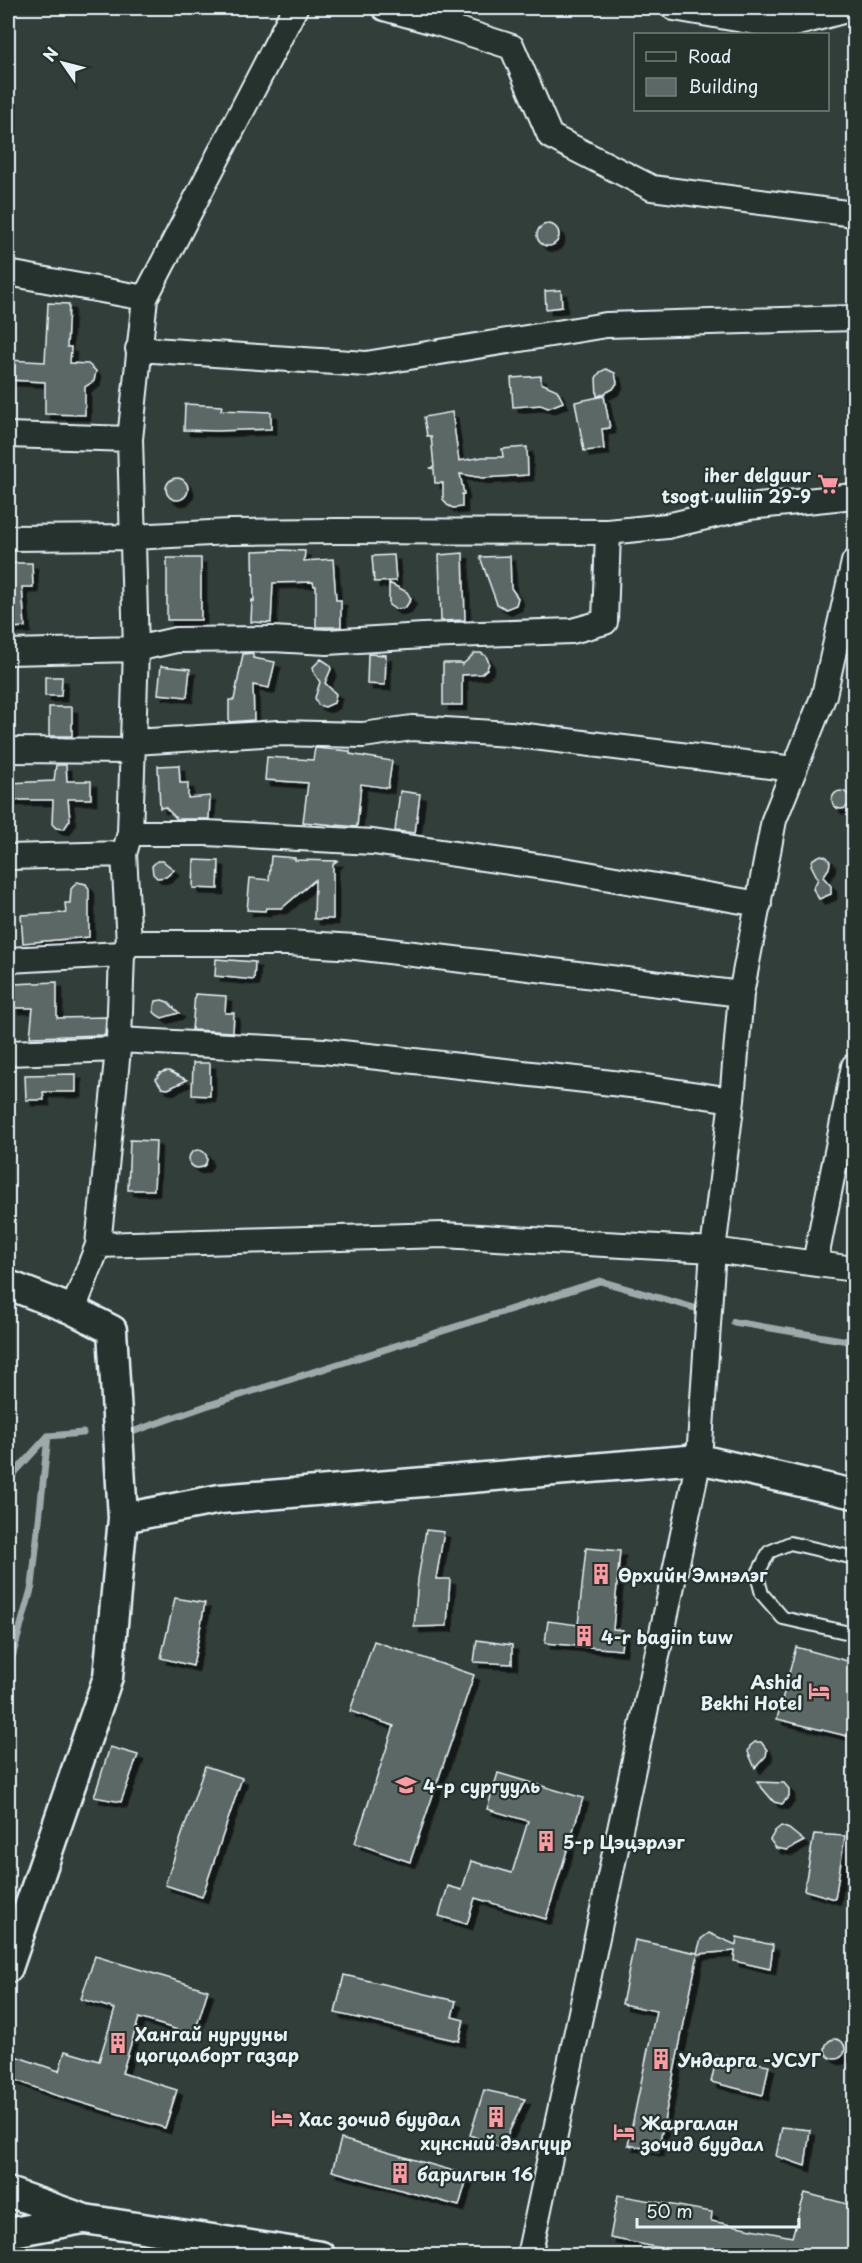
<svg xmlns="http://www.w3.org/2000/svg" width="862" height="2263" font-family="'Playpen Sans',sans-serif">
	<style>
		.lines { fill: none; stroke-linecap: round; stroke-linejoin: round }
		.stream { stroke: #9ea9ab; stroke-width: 7 }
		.building { fill: #5c6865; stroke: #e8f1f8; stroke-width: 1.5; filter: url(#shadow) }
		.service-casing { stroke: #e8f1f8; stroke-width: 16 }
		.minor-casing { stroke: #e8f1f8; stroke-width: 28 }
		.tertiary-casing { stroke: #e8f1f8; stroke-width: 33 }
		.service { stroke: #26332d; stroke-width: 12 }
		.minor { stroke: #26332d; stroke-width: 24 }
		.tertiary { stroke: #26332d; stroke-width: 28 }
		.labels { text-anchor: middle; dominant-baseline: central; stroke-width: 4.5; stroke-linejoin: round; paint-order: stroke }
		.poi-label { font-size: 18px; font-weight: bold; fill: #e8f1f8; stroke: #26332d; text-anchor: start }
	</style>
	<defs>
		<filter id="shadow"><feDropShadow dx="5.5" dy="5.5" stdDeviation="0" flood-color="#0009"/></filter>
	</defs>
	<rect width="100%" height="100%" fill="#323e39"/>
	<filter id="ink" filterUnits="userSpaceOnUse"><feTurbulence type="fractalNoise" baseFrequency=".0167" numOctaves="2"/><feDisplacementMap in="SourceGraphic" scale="12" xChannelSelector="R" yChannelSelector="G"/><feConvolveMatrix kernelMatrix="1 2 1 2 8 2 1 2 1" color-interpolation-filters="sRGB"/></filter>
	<g filter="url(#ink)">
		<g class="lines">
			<path class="stream" d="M734,1322L854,1342
				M132,1432L206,1406L600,1281L698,1309
				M8,1480L48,1436
				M8,1671L32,1586L48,1436L83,1433"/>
		</g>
		<path class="building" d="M537 235a11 11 0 1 1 22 0a11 11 0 1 1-22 0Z
			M561,290L562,307L546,309L545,291Z
			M48,303L69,304L67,347H71L70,363L88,364L96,371L94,381L85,387V415L45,414V382L8,380V360L45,362Z
			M606,369L615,373L617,383L613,389L597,397L596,378L600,372Z
			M541,376V383L557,390L563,402L548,408L541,405L513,407L511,378Z
			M604,396L610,428L602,429L604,449L584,451L575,402Z
			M185,404L222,406L221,410L271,412V429L217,431L184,430Z
			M452,412L459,461L483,457H503L502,449L527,447L528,475L483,478L460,474L464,494H462V507L453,508L447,505L443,499V483H435L434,469L430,468L434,467L431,436H427L424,417Z
			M166 489a11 11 0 1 1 22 0a11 11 0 1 1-22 0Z
			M281,550L305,551L304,561L333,559L336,600H341V627H316V586H314L313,582L273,583L271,623L251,622L252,600L254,601L253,551Z
			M463,553L465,620L441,621L439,555Z
			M394,555L396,581L374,582L372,556Z
			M510,556L511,588L518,598L516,605L506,609L497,604L480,557Z
			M167,558H201V620H167Z
			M8,563H32L33,587H22L25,627L8,628Z
			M389,583L407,592L411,599L405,608L395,609L389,605Z
			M253,653V658L275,662L269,688L253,685L254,720L229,722V700H234L243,654Z
			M475,653H481L486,656L489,663L487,669L481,674L462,675V705H443V663H462V665Z
			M368,654L386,655L385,685L367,684Z
			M321,659L329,664L331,669L325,683L336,694L334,703L325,707L318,705L315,698L320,682L314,673L313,667Z
			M161,666L190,669L187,697L158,694Z
			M45,677H62L61,696H45Z
			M49,707H72V736H49Z
			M315,748L350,751V754L392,761L388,788L361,784L357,827L303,822L308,783L265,780L267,757L313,760Z
			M56,765H66L67,781H91V799H68L70,820L64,829L56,828L52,824L53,800H8V783L54,781Z
			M179,765L180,783H188V798L210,796L209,819H177L165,807L160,808L158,766Z
			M832 800a9 9 0 1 1 18 0a9 9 0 1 1-18 0Z
			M400,791L420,794L415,833L395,831Z
			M821,855L827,857L830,862L829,868L823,877L831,886V894L819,899L813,889L818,879L811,865L813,859Z
			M271,856L295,858V860L337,861L333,864V919H314L315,880L282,908H266L265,911L247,910L250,878L269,880Z
			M194,860L219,861L218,889L193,888Z
			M157,861H163L174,870L166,877L157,878L153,874L152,866Z
			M77,882L86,884L89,889V937L23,943L21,915L66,913L65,903H70L71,889Z
			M216,959L255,962L254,980L215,976Z
			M57,982V1018L106,1017L105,1035L30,1037L33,1008H13V984Z
			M195,994L226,996L225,1013H234L233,1032L192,1030Z
			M162,1000L168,1002L179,1013L162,1018L157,1015L154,1012V1007L156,1001Z
			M193,1063H210V1096L192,1095Z
			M166,1071H169L187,1080L168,1089L162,1088L156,1079L160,1073Z
			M76,1074V1092H43L44,1100H26L25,1075Z
			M130,1140L156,1141L154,1190H128Z
			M189 1159a9 9 0 1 1 18 0a9 9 0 1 1-18 0Z
			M426,1530L444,1532L436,1579H450L447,1626L414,1627L418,1579Z
			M586,1548L620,1551L613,1629L623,1630L621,1650L545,1643L548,1621L578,1625Z
			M175,1598L205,1603L193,1666L161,1658Z
			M477,1640L512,1645V1664L474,1662Z
			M374,1641L474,1675L410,1862L355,1843L394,1726L350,1711Z
			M796,1647L855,1663V1738L777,1719Z
			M755,1742H761L767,1750L766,1756L755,1768L748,1752L750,1746Z
			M110,1747L138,1755L121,1802L94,1797Z
			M205,1766L242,1778L202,1897L165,1885Z
			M498,1773L583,1798L546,1919L475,1898L467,1924L439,1916L448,1886L462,1890L471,1861L512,1873L528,1821L487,1809Z
			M757,1782L784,1783L789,1789V1796L782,1804L774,1802Z
			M781,1826L789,1829L804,1841L787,1850L776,1848L770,1840L775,1831Z
			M814,1834L845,1836L835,1899L804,1890Z
			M709,1933L736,1945L737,1937L773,1945L770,1969L734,1961L735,1951L698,1954L658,2151L628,2145L656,2011L622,2004L635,1940L697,1953L701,1939Z
			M95,1956L208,1990L194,2035L139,2018L122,2073L177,2090L165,2128L52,2094L8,2077V2067L12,2055L59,2071L65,2051L99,2061L115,2009L81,1999Z
			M344,1975L456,2001L452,2017L464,2020L459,2041L335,2013Z
			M825 2049a10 10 0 1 1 20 0a10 10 0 1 1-20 0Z
			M717,2056L769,2065L763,2095L711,2082Z
			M484,2090L525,2099L501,2148L470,2135Z
			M782,2127L810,2130L805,2166L776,2156Z
			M341,2139L468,2175L459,2206L332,2171Z
			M805,2193L855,2206V2256H701L610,2238L618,2195L712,2212L711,2221L792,2237Z"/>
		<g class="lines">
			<defs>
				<path id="service" d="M854,1558L790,1543L769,1552L757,1575L762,1594L783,1618L854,1634"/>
				<path id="minor" d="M384,8L437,23L447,8
					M419,8L437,23L512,47L550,136L652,188L854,214
					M674,8L784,27L843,11
					M8,273L145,298
					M138,349L366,364L606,325L854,318
					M8,435L130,439
					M8,538L132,537L230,532L337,531L608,532L667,526L749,507L854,496
					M8,652L136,649L176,640L272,639L327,642L423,636L572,631L605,622L608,532
					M134,742L278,733L363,735L412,728L510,734L794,769
					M8,750L132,751
					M130,833H207L373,842L564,870L759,904
					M8,857L124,854
					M129,943H287L356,947L741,994
					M8,960L122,954
					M119,1040L324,1051L639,1086L732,1100
					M8,1053L118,1049
					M98,1245L443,1235L713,1250L854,1269
					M815,1263L854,1066
					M73,1310L98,1245L119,1040L122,954L129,943L124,854L130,833L136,649L130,439L145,298L295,8
					M529,2256L699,1459L713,1250L732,1100L741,994L774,820L824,695L854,562"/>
				<path id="tertiary" d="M8,1287H14L73,1310L112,1330L123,1518L108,1677L8,1968
					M123,1518L220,1499L699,1459L854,1494
					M8,2192L85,2219L321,2256
					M8,2233L83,2219"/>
			</defs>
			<use href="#service" class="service-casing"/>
			<use href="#minor" class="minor-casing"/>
			<use href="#tertiary" class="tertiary-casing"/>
			<use href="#service" class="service"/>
			<use href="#minor" class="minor"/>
			<use href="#tertiary" class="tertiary"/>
		</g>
	</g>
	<defs>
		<symbol id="supermarket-bare" viewBox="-9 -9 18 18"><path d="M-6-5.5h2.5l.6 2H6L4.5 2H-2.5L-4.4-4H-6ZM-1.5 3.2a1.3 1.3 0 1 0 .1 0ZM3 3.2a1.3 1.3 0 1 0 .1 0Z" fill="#ff9aa2" stroke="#26332d" stroke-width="2.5" paint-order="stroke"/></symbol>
		<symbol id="building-bare" viewBox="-9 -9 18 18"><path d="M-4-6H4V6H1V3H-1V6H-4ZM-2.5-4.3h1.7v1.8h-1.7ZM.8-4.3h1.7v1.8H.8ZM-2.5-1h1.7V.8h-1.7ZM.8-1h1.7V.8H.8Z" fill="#ff9aa2" stroke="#26332d" stroke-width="2.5" paint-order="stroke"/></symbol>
		<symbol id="hotel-bare" viewBox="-9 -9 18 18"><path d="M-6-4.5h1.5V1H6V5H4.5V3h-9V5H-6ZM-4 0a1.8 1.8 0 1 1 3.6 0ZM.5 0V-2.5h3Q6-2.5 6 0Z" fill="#ff9aa2" stroke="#26332d" stroke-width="2.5" paint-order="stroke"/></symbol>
		<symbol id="school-bare" viewBox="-9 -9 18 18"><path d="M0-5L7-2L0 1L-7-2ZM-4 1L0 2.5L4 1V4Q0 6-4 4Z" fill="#ff9aa2" stroke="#26332d" stroke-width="2.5" paint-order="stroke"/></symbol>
	</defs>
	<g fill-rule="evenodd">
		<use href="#supermarket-bare" x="813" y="469" width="30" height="30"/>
		<use href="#building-bare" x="586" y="1559" width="30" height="30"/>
		<use href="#building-bare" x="569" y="1621" width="30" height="30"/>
		<use href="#hotel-bare" x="804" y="1676" width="30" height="30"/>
		<use href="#school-bare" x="391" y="1770" width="30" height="30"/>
		<use href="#building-bare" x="531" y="1826" width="30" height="30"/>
		<use href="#building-bare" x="103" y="2028" width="30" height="30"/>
		<use href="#building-bare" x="646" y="2044" width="30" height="30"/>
		<use href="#building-bare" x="481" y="2102" width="30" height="30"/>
		<use href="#hotel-bare" x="267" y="2103" width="30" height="30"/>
		<use href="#hotel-bare" x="609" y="2117" width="30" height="30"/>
		<use href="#building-bare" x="385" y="2158" width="30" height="30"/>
	</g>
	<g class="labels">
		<g class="poi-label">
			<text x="811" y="474" text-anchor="end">iher delguur<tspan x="811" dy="21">tsogt uuliin 29-9</tspan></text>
			<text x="618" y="1574">Өрхийн Эмнэлэг</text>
			<text x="601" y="1636">4-r bagiin tuw</text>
			<text x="802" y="1681" text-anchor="end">Ashid<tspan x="802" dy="21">Bekhi Hotel</tspan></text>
			<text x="423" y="1785">4-р сургууль</text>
			<text x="563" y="1841">5-р Цэцэрлэг</text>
			<text x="135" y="2033">Хангай нурууны<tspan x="135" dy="21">цогцолборт газар</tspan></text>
			<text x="678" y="2059">Ундарга -УСУГ</text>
			<text x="299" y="2118">Хас зочид буудал</text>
			<text x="641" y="2122">Жаргалан<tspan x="641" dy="21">зочид буудал</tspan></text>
			<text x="496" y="2142" text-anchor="middle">хүнсний дэлгүүр</text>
			<text x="417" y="2173">барилгын 16</text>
		</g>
	</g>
	<rect width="862" height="2263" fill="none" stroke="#26332d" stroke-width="30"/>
	<rect x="15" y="15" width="832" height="2233" fill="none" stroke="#e8f1f8" stroke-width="2" filter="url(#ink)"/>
	<rect x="634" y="33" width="195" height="78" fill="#26332d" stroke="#747f7e" stroke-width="1.5"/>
	<rect x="646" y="52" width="30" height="9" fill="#26332d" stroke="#747f7e" stroke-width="1.5"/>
	<text x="688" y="63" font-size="18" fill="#e8f1f8">Road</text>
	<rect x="646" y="78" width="30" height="18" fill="#5c6865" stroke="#747f7e" stroke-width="1.5"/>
	<text x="688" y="93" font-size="18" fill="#e8f1f8">Building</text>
	<g transform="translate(63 63) rotate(305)" stroke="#26332d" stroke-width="4.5" paint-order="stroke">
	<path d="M0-4.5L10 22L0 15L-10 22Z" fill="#e8f1f8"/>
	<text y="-9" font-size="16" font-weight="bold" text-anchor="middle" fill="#e8f1f8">N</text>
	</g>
	<path d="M637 2218v9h162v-9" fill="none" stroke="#e8f1f8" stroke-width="3"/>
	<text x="646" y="2218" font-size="18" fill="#e8f1f8" stroke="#26332d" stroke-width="4.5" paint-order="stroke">50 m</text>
</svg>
